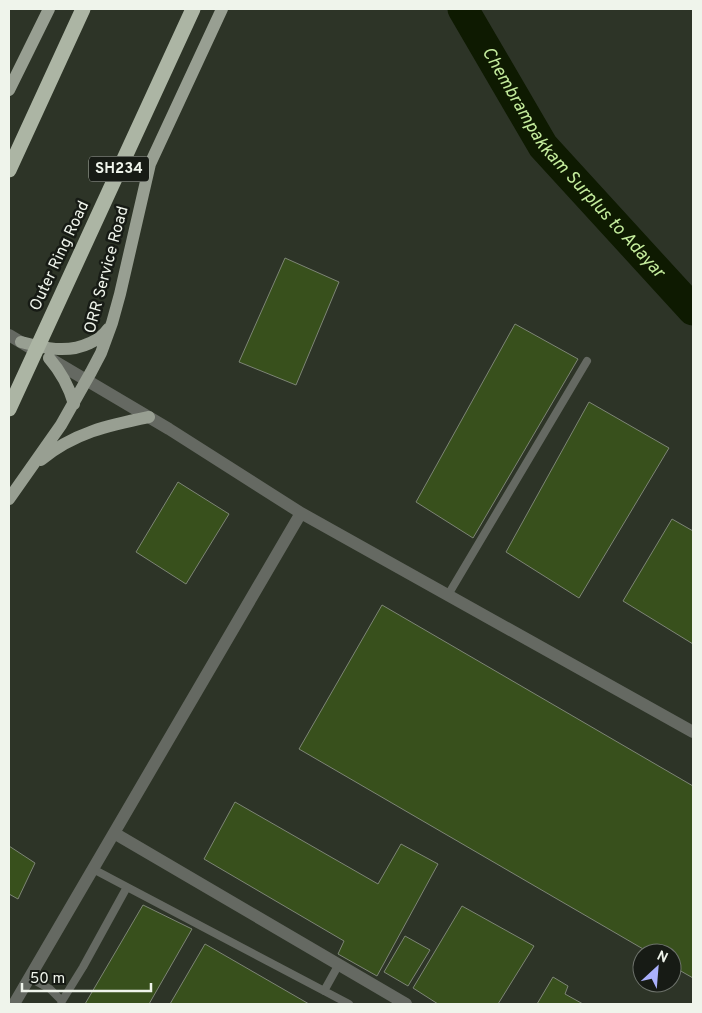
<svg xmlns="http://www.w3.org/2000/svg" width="702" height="1013" font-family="Overpass,sans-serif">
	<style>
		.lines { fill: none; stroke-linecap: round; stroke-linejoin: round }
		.river { stroke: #0e1a01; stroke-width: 31 }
		.building { fill: #38501c; stroke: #7d8575 }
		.lane { stroke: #656962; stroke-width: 8 }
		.street { stroke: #656962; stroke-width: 12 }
		.primary { stroke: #989f92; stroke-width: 12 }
		.highway { stroke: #acb5a4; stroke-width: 15 }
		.labels { text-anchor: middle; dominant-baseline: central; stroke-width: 5; stroke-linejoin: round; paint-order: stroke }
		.shield { fill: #171b15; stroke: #aeb3ab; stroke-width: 1 }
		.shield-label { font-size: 15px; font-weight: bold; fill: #eff4eb }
		.street-label { font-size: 16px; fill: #eff4eb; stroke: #171b15 }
		.water-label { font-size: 18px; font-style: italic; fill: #c4ec9c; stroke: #171b15 }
	</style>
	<rect width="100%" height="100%" fill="#2d3427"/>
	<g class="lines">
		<path class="river" id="s1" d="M463,9L543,146L693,310"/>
	</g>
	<path class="building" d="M285,258L339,282L296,385L239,362Z
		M515,324L578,359L473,538L416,502Z
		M589,402L669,448L579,598L506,552Z
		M178,482L229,514L186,584L136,552Z
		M672,519L693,531V644L623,601Z
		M382,605L693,786V978L672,966V953H650L299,749Z
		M235,802L378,884L401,844L438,864L377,976L338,954L344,941L204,859Z
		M9,846L35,863L18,899L9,894Z
		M143,905L192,929L149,1004H85Z
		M462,906L534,946L498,1004H438L413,988Z
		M405,936L430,950L408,986L384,972Z
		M205,944L309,1004H170Z
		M553,977L568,986L565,994L583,1004H537Z"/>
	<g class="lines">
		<path class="lane" d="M448,595L587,361
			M127,887L349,1004
			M30,978L50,989L62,1001L61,1004
			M324,991L339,964
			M62,1001L83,967L127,887L93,869"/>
		<path class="street" d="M9,335L29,347
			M49,358L169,429L301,513L693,732
			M114,833L406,1004
			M14,1004L301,513"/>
		<path class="primary" d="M9,90L49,9
			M21,342C44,348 67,354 90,343C97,340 103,336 108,329
			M49,358C61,372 69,386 74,404
			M41,460C73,433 109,425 149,417
			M9,499L61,425L91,372L101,353L112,323L120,294L150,164L222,9"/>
		<path class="highway" d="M9,170L83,9
			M9,409L193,9"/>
	</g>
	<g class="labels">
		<rect class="shield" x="89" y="156.5" width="60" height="25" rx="4"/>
		<g class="shield-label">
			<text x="119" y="169">SH234</text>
		</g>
		<g class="street-label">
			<text transform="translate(60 256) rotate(-65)">Outer Ring Road</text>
			<text transform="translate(107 270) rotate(-75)">ORR Service Road</text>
		</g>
		<g class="water-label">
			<text stroke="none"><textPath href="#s1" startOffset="190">Chembrampakkam Surplus to Adayar</textPath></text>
		</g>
	</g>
	<rect width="702" height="1013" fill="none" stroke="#eff4eb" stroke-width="20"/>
	<g transform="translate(657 968) rotate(26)"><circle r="24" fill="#171b15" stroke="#6d726b"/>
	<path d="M0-4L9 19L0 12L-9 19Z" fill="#aab0fb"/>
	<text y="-8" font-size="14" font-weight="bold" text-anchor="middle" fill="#eff4eb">N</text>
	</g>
	<path d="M22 983v8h129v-8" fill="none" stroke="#eff4eb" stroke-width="2.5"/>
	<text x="30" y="983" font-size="15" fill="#eff4eb" stroke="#171b15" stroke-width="4" paint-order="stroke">50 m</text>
</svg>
